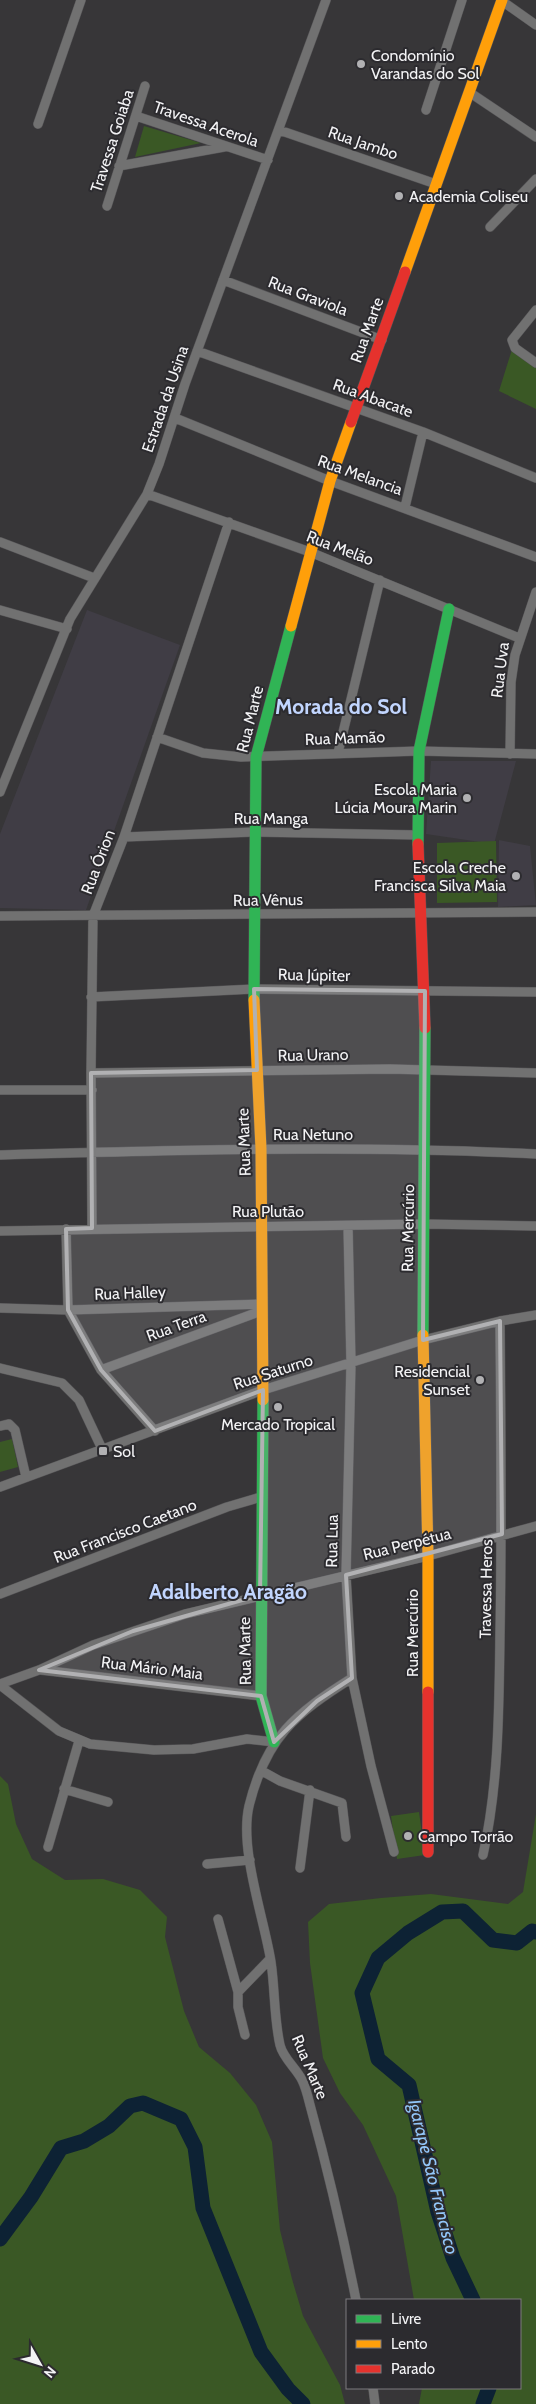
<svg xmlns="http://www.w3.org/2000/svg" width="536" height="2404" font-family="Cabin,sans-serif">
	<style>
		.built { fill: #403d45 }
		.green { fill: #3a5825 }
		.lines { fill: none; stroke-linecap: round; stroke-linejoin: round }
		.river { stroke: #0d2234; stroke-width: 15 }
		.street-casing { stroke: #555456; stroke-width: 10 }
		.fast-casing { stroke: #555456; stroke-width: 12 }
		.slow-casing { stroke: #555456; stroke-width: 12 }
		.jam-casing { stroke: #555456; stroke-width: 12 }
		.street { stroke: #717171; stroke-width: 9 }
		.fast { stroke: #30b455; stroke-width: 11 }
		.slow { stroke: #ff9f0a; stroke-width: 11 }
		.jam { stroke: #e5322d; stroke-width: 11 }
		.marked { fill: #b1b1b3; fill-opacity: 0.2; stroke: #b1b1b3; stroke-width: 4; stroke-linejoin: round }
		.poi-dot { fill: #b1b1b3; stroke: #2c2b2f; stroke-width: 2 }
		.labels { text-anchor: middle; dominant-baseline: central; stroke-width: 4; stroke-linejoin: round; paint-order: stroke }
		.poi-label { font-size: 16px; fill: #f3f3f5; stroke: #2c2b2f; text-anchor: start }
		.street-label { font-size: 16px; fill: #f3f3f5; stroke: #2c2b2f }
		.water-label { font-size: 18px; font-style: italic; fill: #92c6f9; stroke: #2c2b2f }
		.district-label { font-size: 21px; font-weight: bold; fill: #c1d5fe; stroke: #2c2b2f }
	</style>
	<rect width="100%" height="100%" fill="#373638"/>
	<path class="built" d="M87,610L180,645L86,910L0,908V834Z
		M431,761H516L494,844L426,834Z
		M499,840L530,846L536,905L498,907Z"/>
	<path class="green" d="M144,126L201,143L135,157Z
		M514,343L536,358V409L499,391Z
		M496,841L497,902L437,903V843Z
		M12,1439L18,1467L0,1472V1442Z
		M0,1776L8,1784L16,1824L32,1859L65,1880L103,1879L140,1890L167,1917L165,1937L184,2011L199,2047L230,2073L256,2105L272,2142L280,2230L292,2279L303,2316L340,2385L345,2404H0Z
		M419,1812L425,1855L397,1859L391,1816Z
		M536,1814V2404H419L422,2388H520V2300H414L396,2196L363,2125L340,2093L323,2058L310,1963L308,1922L329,1904L381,1898L431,1894L508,1904L523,1892Z"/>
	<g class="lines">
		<path class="river" d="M0,2239L31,2197L61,2148L84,2141L109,2126L130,2106L143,2103L181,2119L195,2147L203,2208L261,2352L288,2389L303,2404
			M473,2300L453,2258L438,2212L409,2085L378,2059L362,1993L378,1958L408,1933L442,1912L463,1911L493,1940L517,1943L532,1931L536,1932
			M483,2404L489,2388"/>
		<defs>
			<path id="street" d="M502,1L536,25
				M469,92L536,137
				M426,110L462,0
				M136,116L268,160
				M38,124L81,0
				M279,130L436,184
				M119,166L224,147
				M107,206L145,86
				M490,227L536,179
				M223,280L382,340
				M536,310L512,340L515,348L536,363
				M197,351L423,432L536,478
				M175,418L330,481L536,557
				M147,494L310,552L519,638
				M405,507L423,432
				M0,542L94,578
				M0,610L67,629
				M157,737L203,753L241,757L419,751L536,754
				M338,753L380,580
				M510,754L511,682L515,655L536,592
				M0,792L70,619L147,494L159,464L185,384L326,0
				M124,837L254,832L418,835
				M0,916L536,912
				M91,997L254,989L536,992
				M91,1073L390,1069L536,1073
				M0,1090H92
				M0,1155C179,1150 357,1145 536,1154
				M348,1226L351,1363L346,1575L352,1678L371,1766L394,1852
				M92,1228L91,1073L93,916L124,837L229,522
				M66,1229L68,1310L101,1370L155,1431
				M0,1231L424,1224L536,1226
				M0,1308L68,1310L261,1304
				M0,1368L62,1383L79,1400L103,1451
				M101,1370L261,1311
				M0,1426L9,1424L15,1430L26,1477
				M0,1487L263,1390L423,1340L500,1321L536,1315
				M0,1594L227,1507L261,1497
				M41,1670L261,1696
				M352,1678C295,1714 266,1737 249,1806C239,1849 264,1918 271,1962C275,1989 274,2019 280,2045C283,2058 296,2068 302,2080C306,2088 308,2097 310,2105C328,2170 343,2235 356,2300
				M0,1684L39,1670L93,1645L185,1614L428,1556L536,1526
				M0,1685L59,1731L90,1744L154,1750L193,1749L247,1739L274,1742
				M262,1771L280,1781L342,1803L346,1837
				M64,1789L108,1802
				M48,1847L79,1741
				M483,1855C499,1783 499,1707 500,1633C502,1529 501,1425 500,1321
				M207,1864L250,1860
				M300,1868L310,1790
				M218,1919L238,1992V2007L245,2035
				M238,1992L270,1959
				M373,2388L375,2404"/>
			<path id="fast" d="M418,844L419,751L449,609
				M254,1000L256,757L291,626
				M423,1335L425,1028
				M263,1400L261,1696L274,1742"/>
			<path id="slow" d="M405,272L502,0
				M291,626L330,481L351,422
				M254,1000L261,1149L263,1400
				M423,1335L428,1556V1692"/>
			<path id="jam" d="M351,422L405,272
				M418,844L425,1028
				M428,1692V1852"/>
		</defs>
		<use href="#street" class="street-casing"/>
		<use href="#fast" class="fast-casing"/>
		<use href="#slow" class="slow-casing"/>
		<use href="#jam" class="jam-casing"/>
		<use href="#street" class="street"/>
		<use href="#fast" class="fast"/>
		<use href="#slow" class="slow"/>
		<use href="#jam" class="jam"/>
	</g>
	<path class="marked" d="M254,989L425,991L423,1340L500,1321L502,1534L346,1575L352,1678L317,1701L274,1742L261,1696L39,1670L133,1631L260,1595L263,1390L155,1431L101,1370L68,1310L66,1229L92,1228L91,1073L257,1070Z"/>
	<g class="poi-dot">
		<circle cx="361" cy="64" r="5"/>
		<circle cx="399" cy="196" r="5"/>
		<circle cx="467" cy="798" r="5"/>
		<circle cx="516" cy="876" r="5"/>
		<circle cx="480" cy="1380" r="5"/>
		<circle cx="278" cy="1407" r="5"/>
		<rect x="98" y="1446" width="10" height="10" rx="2.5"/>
		<circle cx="408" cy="1836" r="5"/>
	</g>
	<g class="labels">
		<g class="poi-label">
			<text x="371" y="55">Condomínio<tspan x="371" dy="18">Varandas do Sol</tspan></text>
			<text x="409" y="196">Academia Coliseu</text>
			<text x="457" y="789" text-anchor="end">Escola Maria<tspan x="457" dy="18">Lúcia Moura Marin</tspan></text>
			<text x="506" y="867" text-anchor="end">Escola Creche<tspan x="506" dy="18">Francisca Silva Maia</tspan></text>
			<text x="470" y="1371" text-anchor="end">Residencial<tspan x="470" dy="18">Sunset</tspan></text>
			<text x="278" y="1424" text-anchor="middle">Mercado Tropical</text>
			<text x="113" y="1451">Sol</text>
			<text x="418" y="1836">Campo Torrão</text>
		</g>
		<g class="street-label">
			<text transform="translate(206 124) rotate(19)">Travessa Acerola</text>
			<text transform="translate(112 141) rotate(-72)">Travessa Goiaba</text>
			<text transform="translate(363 143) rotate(19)">Rua Jambo</text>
			<text transform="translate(308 296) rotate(21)">Rua Graviola</text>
			<text transform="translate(367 330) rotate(-70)">Rua Marte</text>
			<text transform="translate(373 398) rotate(20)">Rua Abacate</text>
			<text transform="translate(165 399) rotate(-71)">Estrada da Usina</text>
			<text transform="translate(360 475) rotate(20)">Rua Melancia</text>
			<text transform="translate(340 548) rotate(21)">Rua Melão</text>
			<text transform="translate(500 670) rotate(-83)">Rua Uva</text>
			<text transform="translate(250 719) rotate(-76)">Rua Marte</text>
			<text transform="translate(345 738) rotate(-2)">Rua Mamão</text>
			<text x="271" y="818">Rua Manga</text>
			<text transform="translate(98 862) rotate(-69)">Rua Órion</text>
			<text transform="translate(268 900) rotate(-1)">Rua Vênus</text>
			<text transform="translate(314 975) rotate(1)">Rua Júpiter</text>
			<text transform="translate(313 1055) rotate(-1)">Rua Urano</text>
			<text x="313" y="1134">Rua Netuno</text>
			<text transform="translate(244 1142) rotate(-92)">Rua Marte</text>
			<text x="268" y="1211">Rua Plutão</text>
			<text transform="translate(408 1228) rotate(-89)">Rua Mercúrio</text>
			<text transform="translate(130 1293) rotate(-2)">Rua Halley</text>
			<text transform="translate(176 1326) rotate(-20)">Rua Terra</text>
			<text transform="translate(273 1372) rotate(-18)">Rua Saturno</text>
			<text transform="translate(125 1531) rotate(-21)">Rua Francisco Caetano</text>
			<text transform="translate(332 1541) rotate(-89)">Rua Lua</text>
			<text transform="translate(407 1544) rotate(-14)">Rua Perpétua</text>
			<text transform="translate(486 1589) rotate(-89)">Travessa Heros</text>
			<text transform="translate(412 1633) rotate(-90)">Rua Mercúrio</text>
			<text transform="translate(245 1651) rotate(-91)">Rua Marte</text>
			<text transform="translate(152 1668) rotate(7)">Rua Mário Maia</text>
			<text transform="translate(310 2067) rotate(67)">Rua Marte</text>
		</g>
		<g class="water-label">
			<text transform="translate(433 2177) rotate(76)">Igarapé São Francisco</text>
		</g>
		<g class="district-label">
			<text x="341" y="706">Morada do Sol</text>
			<text x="228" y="1591">Adalberto Aragão</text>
		</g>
	</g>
	<rect x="346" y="2299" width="175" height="90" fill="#2c2b2f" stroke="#7c7b7e"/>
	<rect x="356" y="2315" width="25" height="8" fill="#30b455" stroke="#7c7b7e"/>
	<text x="391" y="2324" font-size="15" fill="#f3f3f5">Livre</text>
	<rect x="356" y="2340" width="25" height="8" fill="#ff9f0a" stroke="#7c7b7e"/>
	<text x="391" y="2349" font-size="15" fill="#f3f3f5">Lento</text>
	<rect x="356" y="2365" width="25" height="8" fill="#e5322d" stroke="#7c7b7e"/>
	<text x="391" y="2374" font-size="15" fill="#f3f3f5">Parado</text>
	<g transform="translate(40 2364) rotate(129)" stroke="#2c2b2f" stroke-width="4" paint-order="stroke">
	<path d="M0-4L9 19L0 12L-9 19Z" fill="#f3f3f5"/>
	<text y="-8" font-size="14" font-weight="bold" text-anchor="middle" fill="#f3f3f5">N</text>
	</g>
</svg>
